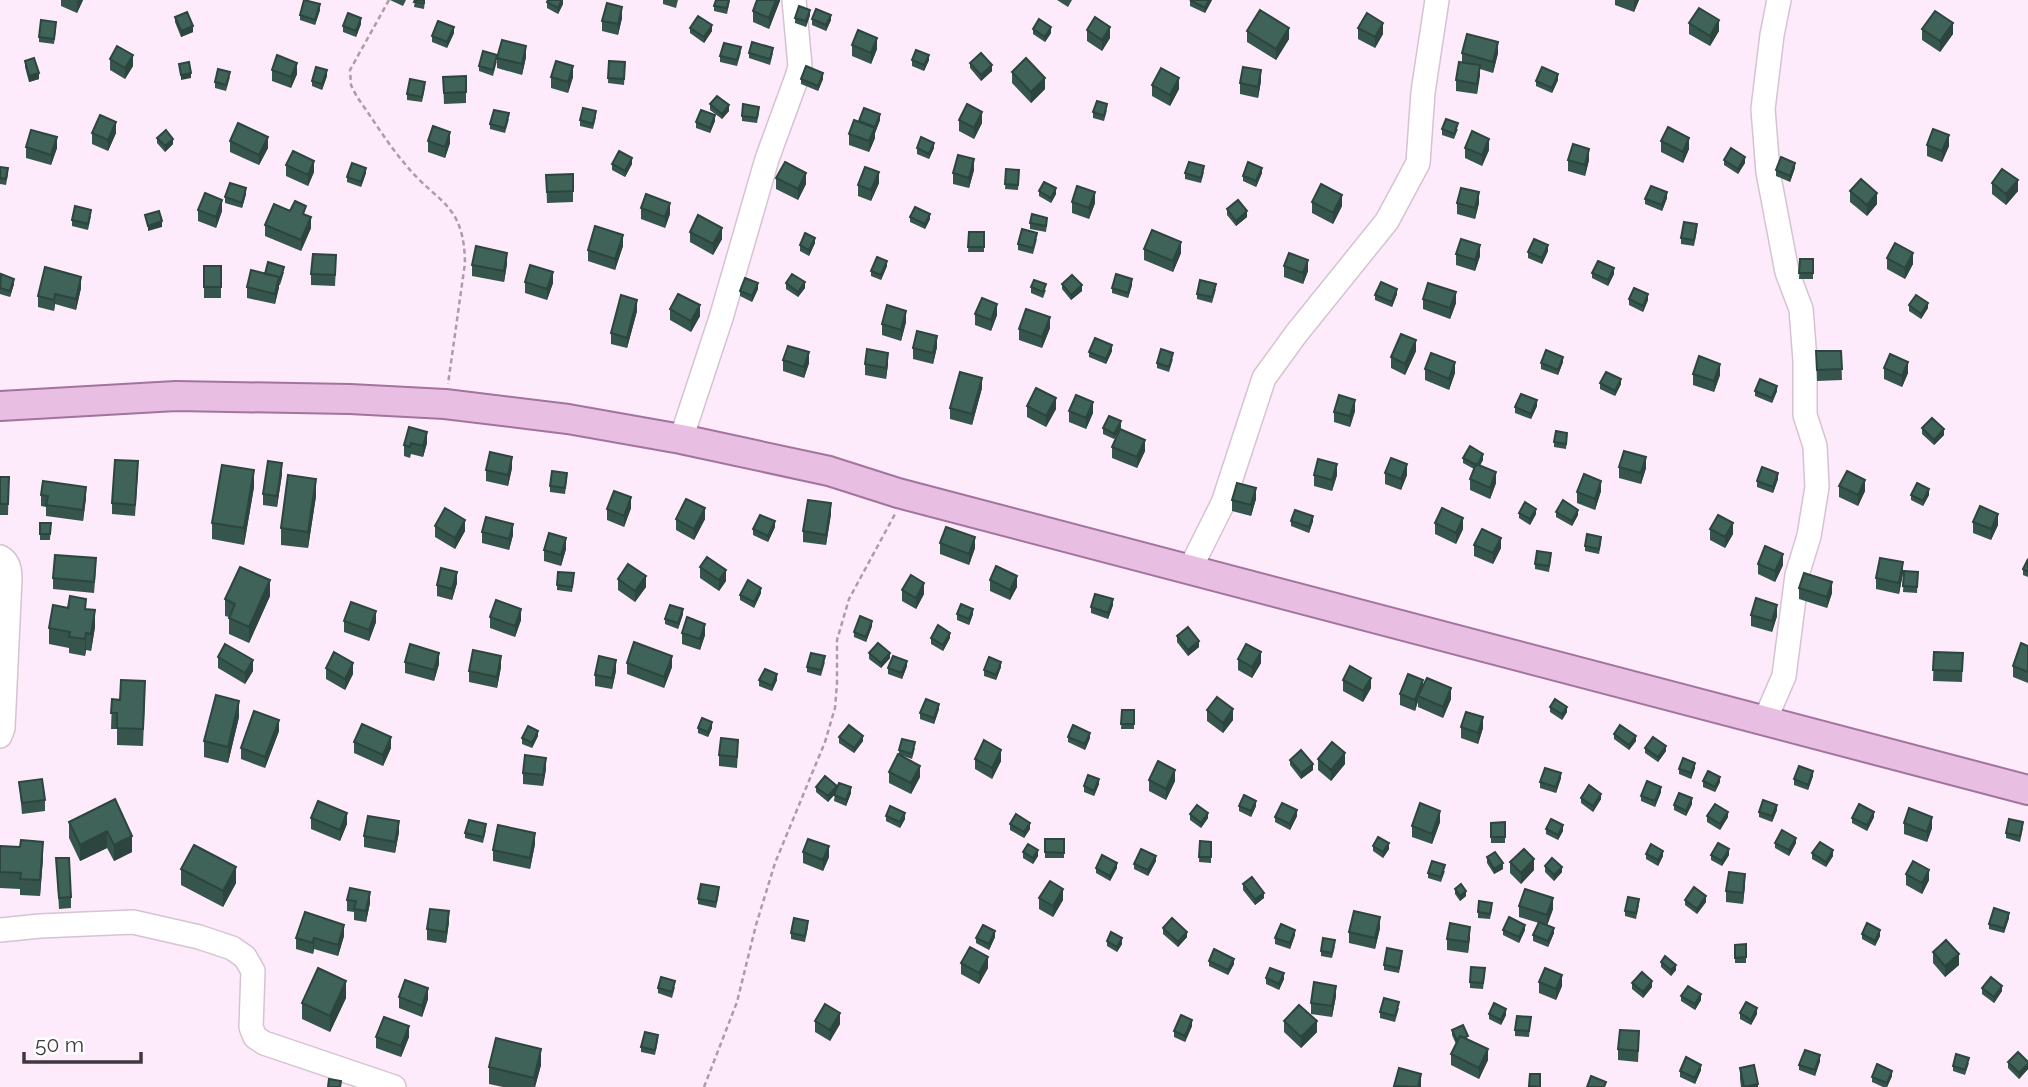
<svg xmlns="http://www.w3.org/2000/svg" width="2028" height="1087" font-family="Raleway,sans-serif">
	<style>
		.lines { fill: none; stroke-linecap: round; stroke-linejoin: round }
		.minor-casing { stroke: #d5c3d2; stroke-width: 26 }
		.major-casing { stroke: #a2749d; stroke-width: 32 }
		.path { stroke: #aa9ca8; stroke-width: 2.5; stroke-dasharray: 5 3.5; stroke-linecap: butt }
		.minor { stroke: #fff; stroke-width: 23 }
		.major { stroke: #e8bfe3; stroke-width: 28 }
		.wall { fill: #36554c }
		.shaded-wall { fill: #2c453e }
		.building { fill: #3f6358; stroke: #2c453e; stroke-width: 2 }
	</style>
	<rect width="100%" height="100%" fill="#fdeafa"/>
	<g class="lines">
		<defs>
			<path id="minor" d="M681,439L721,318L767,159L797,77L800,66L794,0
				M0,557C8,561 10,570 10,578L3,728L0,736
				M1190,569L1223,503L1264,378L1296,334L1387,221L1418,163L1423,92L1437,0
				M1765,720L1784,676L1797,575L1809,536L1817,487L1815,446L1805,415V360L1801,309L1787,272L1768,172L1763,109L1772,35L1779,0
				M0,930L40,926L133,922L199,937L232,948L245,957L253,971L251,1027L255,1037L264,1043L394,1087"/>
			<path id="major" d="M0,406L176,396L350,399L445,404L568,419L681,439L829,471L898,493L2028,790"/>
		</defs>
		<use href="#minor" class="minor-casing"/>
		<use href="#major" class="major-casing"/>
		<path class="path" d="M389,0L350,70L351,85L357,97C373,119 387,143 405,164C437,204 464,202 465,263L448,384
			M704,1087L737,1002L756,925L775,863L825,742L835,708L837,683V640L849,599L895,514"/>
		<use href="#minor" class="minor"/>
		<use href="#major" class="major"/>
	</g>
	<path class="wall" d="M61,0H83L77,13L61,6Z
		M390,0H406L403,6Z
		M415,0H425L424,9L414,7Z
		M563,0V4L558,14L547,8V2Z
		M663,0H678L676,8L663,4Z
		M730,0L727,14L714,11V6Z
		M780,0L769,29L753,22V11Z
		M1057,0H1072L1068,7Z
		M1190,0H1212L1205,13L1190,6Z
		M1615,0H1639L1634,12L1615,5Z
		M320,10L315,25L300,20V15Z
		M810,15L806,27L795,23V18Z
		M175,17L193,32L181,37L175,22Z
		M622,18L618,35L602,31V21Z
		M812,19L831,20L826,31L812,25Z
		M1689,23L1719,31L1710,46L1689,34Z
		M361,24L356,37L343,32V26Z
		M56,28L54,44L39,42V37Z
		M690,28L712,31L704,43L690,33Z
		M1358,28L1383,34L1375,48L1358,39Z
		M1033,29L1051,33L1045,42L1033,34Z
		M1922,29L1953,34L1940,52L1922,40Z
		M1087,30L1110,38L1102,51L1087,41Z
		M1247,31L1289,39L1276,60L1247,42Z
		M454,33L447,48L432,42V36Z
		M852,45L877,49L871,64L852,56Z
		M741,52L737,66L720,62V56Z
		M749,53H773L770,65L749,58Z
		M1462,53H1498L1493,73L1480,69L1477,94L1456,91V80L1462,62Z
		M526,57L522,75L497,68V58Z
		M110,59L133,66L125,79L110,70Z
		M912,60H929L924,71L912,66Z
		M25,61L39,79L29,82L25,67Z
		M497,61L493,76L479,71V66Z
		M609,61L625,68L624,85L608,83Z
		M970,63L992,71L981,81L970,68Z
		M272,70L297,74L291,88L272,81Z
		M1012,72L1045,89L1031,103L1012,83Z
		M327,76L322,90L312,86V81Z
		M466,76V103L444,104L443,77Z
		M230,77L226,91L215,88V82Z
		M551,77H573L568,93L551,88Z
		M801,79H823L818,91L801,84Z
		M1558,80L1552,93L1536,86V81Z
		M1261,81L1258,98L1240,94V83Z
		M1152,85L1179,89L1170,106L1152,96Z
		M425,87L422,102L407,100V94Z
		M710,104L729,111L722,119L710,110Z
		M1107,110L1104,121L1093,118V112Z
		M759,112L757,123L742,121V116Z
		M596,117L593,129L580,126V120Z
		M509,119L505,133L490,129V124Z
		M880,120L875,133V138L869,152L849,145V134Z
		M959,120L982,123L974,139L959,131Z
		M715,121L710,133L696,128V122Z
		M1442,129H1458L1454,139L1442,135Z
		M92,133H116L108,151L92,144Z
		M157,138L173,144L165,152L157,143Z
		M230,141L268,148L259,165L230,152Z
		M428,141L450,143L445,158L428,152Z
		M1661,141L1689,149L1683,163L1661,152Z
		M1927,145L1949,146L1942,162L1927,156Z
		M26,147L57,148L51,165L26,158Z
		M917,148H934L929,159L917,154Z
		M1465,148L1489,150L1482,166L1465,158Z
		M1568,160H1589L1585,176L1568,171Z
		M1724,160L1745,163L1738,174L1724,165Z
		M612,164H632L625,177L612,170Z
		M286,165L314,172L308,186L286,176Z
		M0,167L8,174L6,185L0,184Z
		M1795,168L1790,182L1776,176V170Z
		M1006,169L1019,176L1018,190L1005,189Z
		M974,170L969,188L953,184V173Z
		M1204,172L1201,183L1185,179V173Z
		M366,173L361,187L347,182V177Z
		M1262,173L1256,187L1243,181V176Z
		M573,174V202L547,203L546,175Z
		M776,178L806,184L798,200L776,189Z
		M879,183L871,201L858,196V185Z
		M1992,183L2018,191L2006,205L1992,194Z
		M1039,191L1056,194L1051,203L1039,196Z
		M1850,191L1877,204L1867,216L1850,202Z
		M246,194L242,208L225,203V197Z
		M1667,198L1662,211L1645,204V199Z
		M1072,202L1095,203L1089,219L1072,213Z
		M1312,202L1342,206L1333,224L1312,213Z
		M1457,203H1479L1475,219L1457,214Z
		M641,208L670,214L665,228L641,219Z
		M1227,209L1247,217L1236,226L1227,215Z
		M198,210L222,211L216,228L198,221Z
		M290,211L306,215L311,228L301,251L265,236V225Z
		M91,216L88,230L72,226V220Z
		M910,217L930,219L925,229L910,222Z
		M1030,223H1047L1046,232L1030,229Z
		M1697,230L1694,246L1681,244V238Z
		M690,232L722,239L713,255L690,242Z
		M969,232H984V252H968Z
		M1037,239L1033,254L1018,250V244Z
		M815,243L809,256L800,251V245Z
		M623,246L615,270L588,261V250Z
		M1144,249L1181,253L1173,272L1144,260Z
		M1548,251L1542,264L1528,258V252Z
		M1456,254L1480,256L1475,271L1456,265Z
		M1887,258L1913,264L1905,279L1887,269Z
		M1800,259H1813V279H1799Z
		M507,264L504,282L472,276V265Z
		M204,266H221V298H204Z
		M336,266L335,286L311,285V274Z
		M887,266L881,280L871,276V271Z
		M1284,266L1308,271L1303,284L1284,277Z
		M284,272L280,285H279L275,304L247,298V287L265,274Z
		M1592,273L1614,274L1608,286L1592,278Z
		M0,276L14,284L10,297L0,294Z
		M525,282L553,283L547,300L525,293Z
		M786,283L805,288L798,297L786,289Z
		M1062,284L1082,291L1071,300L1062,289Z
		M1132,285L1128,298L1112,293V288Z
		M1031,287L1046,290L1043,298L1031,293Z
		M81,288L76,310L55,304L54,311L38,307V296Z
		M758,289L752,302L740,296V291Z
		M1216,289L1212,303L1197,299V294Z
		M1397,294L1392,307L1375,300V295Z
		M1423,299L1456,303L1450,319L1423,309Z
		M1629,299L1648,300L1643,312L1629,305Z
		M1909,305L1928,308L1921,319L1909,311Z
		M670,309L700,316L691,332L670,320Z
		M637,311L627,348L611,344V333Z
		M975,314L997,315L991,331L975,325Z
		M906,322L901,341L882,335V324Z
		M1050,328L1042,348L1019,340V329Z
		M937,347L933,364L913,359V348Z
		M1112,351L1106,364L1089,357V352Z
		M1416,351L1405,375L1391,368V357Z
		M1816,351H1841L1842,380L1817,381Z
		M1173,359L1169,372L1157,368V363Z
		M783,360L809,363L804,378L783,371Z
		M1563,362L1558,375L1541,369V363Z
		M865,364H888L886,379L865,375Z
		M1884,368L1908,373L1902,387L1884,379Z
		M1425,369L1455,373L1449,390L1425,380Z
		M1693,374L1720,375L1714,392L1693,385Z
		M1600,383L1621,384L1615,396L1600,389Z
		M982,388L972,425L950,419V408Z
		M1755,391H1777L1772,403L1755,396Z
		M1027,406L1056,409L1046,427L1027,417Z
		M1537,406L1531,419L1515,413V407Z
		M1069,411L1093,413L1086,429L1069,422Z
		M1355,411L1350,427L1334,422V412Z
		M409,427L427,443L423,457L411,454L410,458L404,456V445Z
		M1121,427L1114,439L1103,434V428Z
		M1922,428L1944,435L1934,445L1922,434Z
		M1567,439L1566,449L1554,447V442Z
		M1112,447L1145,451L1137,468L1112,458Z
		M1463,458L1483,460L1480,465L1496,483L1490,499L1470,490V479L1474,469L1463,463Z
		M1619,467L1646,468L1641,484L1619,478Z
		M512,468L508,486L486,481V470Z
		M138,472L135,516L112,514V503Z
		M1385,473L1407,475L1401,490L1385,484Z
		M282,474L277,507L263,505V494Z
		M1314,475H1337L1332,491L1314,486Z
		M0,477H9L8,515H0Z
		M567,478L565,494L550,492V486Z
		M1778,479L1773,493L1757,487V481Z
		M1839,486L1865,491L1858,506L1839,497Z
		M254,487L244,545L212,539V523Z
		M1601,491L1595,510L1577,503V492Z
		M41,495L86,498L83,521L46,516V507L41,506Z
		M1911,495H1929L1923,506L1911,500Z
		M316,496L308,548L281,545V528Z
		M1256,499L1251,516L1232,511V500Z
		M631,508L624,527L607,520V509Z
		M1556,512L1578,515L1572,526L1556,517Z
		M1519,513L1536,514L1530,525L1519,518Z
		M831,514L826,545L803,542V531Z
		M676,519H705L694,540L676,530Z
		M1291,521H1313L1309,533L1291,526Z
		M1973,522L1998,525L1991,540L1973,533Z
		M40,523H51L50,540H40Z
		M1435,523L1463,529L1456,544L1435,534Z
		M435,526L465,531L455,549L435,537Z
		M775,527L768,542L753,535V529Z
		M1710,529L1733,534L1725,548L1710,540Z
		M482,532L513,535L509,550L482,543Z
		M1601,542L1599,554L1585,551V546Z
		M940,543L975,548L969,565L940,554Z
		M1474,545L1501,548L1493,564L1474,556Z
		M566,549L561,566L544,561V550Z
		M1551,559L1549,572L1535,569V564Z
		M2028,559V577L2023,575V569Z
		M1758,564L1783,565L1775,582L1758,574Z
		M700,567L726,581L719,591L700,578Z
		M96,569L94,593L53,589V578Z
		M1904,571L1918,572L1917,593L1903,592Z
		M1903,573L1899,594L1876,589V578Z
		M574,579L572,592L557,590V585Z
		M618,579L646,587L635,602L618,590Z
		M990,580L1017,587L1010,600L990,591Z
		M457,583L452,600L437,596V585Z
		M1799,588L1832,593L1827,608L1799,599Z
		M902,590L924,594L916,609L902,601Z
		M761,593L754,608L740,600V595Z
		M270,596L249,643L229,634V617L225,616V599Z
		M1113,605L1108,619L1091,613V607Z
		M68,608L86,609L95,627L91,651L86,650L85,656L69,653V648L49,644V628Z
		M683,614L678,629L665,624V619Z
		M957,614H973L969,625L957,620Z
		M1751,615L1777,616L1772,632L1751,626Z
		M490,617L521,620L515,637L490,628Z
		M344,621L376,622L369,641L344,632Z
		M872,626L866,642L854,637V632Z
		M682,633L705,635L700,650L682,644Z
		M1177,636L1199,647L1188,656L1177,642Z
		M931,638H950L943,651L931,644Z
		M2028,646V683L2013,677V666Z
		M1934,652L1963,653L1962,682L1933,681Z
		M869,653L890,658L881,668L869,659Z
		M218,657L253,671L245,684L218,668Z
		M1238,659L1261,663L1252,678L1238,670Z
		M405,662L439,664L434,681L405,673Z
		M825,662L821,676L807,672V667Z
		M627,663L672,667L664,688L627,674Z
		M907,666L902,679L888,674V668Z
		M501,667L497,688L469,682V671Z
		M1001,667L996,680L984,676V670Z
		M326,668L353,674L345,690L326,679Z
		M616,671L612,689L595,686V675Z
		M759,680H777L772,691L759,686Z
		M1343,680L1371,688L1363,702L1343,691Z
		M1400,694L1451,699L1443,718L1418,707V701L1415,711L1400,705Z
		M145,698L143,746L117,745V729H111L112,699Z
		M1550,707L1567,712L1562,720L1550,712Z
		M939,709L934,724L920,719V713Z
		M1122,710H1134V729H1121Z
		M1207,710L1233,720L1223,733L1207,721Z
		M239,717L228,763L204,757V741Z
		M1461,727L1483,728L1478,744L1461,738Z
		M698,728H712L708,737L698,733Z
		M279,731L265,768L241,759V748Z
		M1614,734L1636,741L1629,750L1614,739Z
		M538,736L532,748L522,744V738Z
		M839,737L863,741L854,753L839,743Z
		M1068,737L1090,738L1085,750L1068,742Z
		M354,742L391,748L383,766L354,753Z
		M915,748L912,759L900,755L920,777L911,794L889,783V772L899,755V750Z
		M1645,748L1666,751L1658,762L1645,753Z
		M738,751L737,768L719,766V755Z
		M975,759L1001,761L992,779L975,769Z
		M1318,759L1345,764L1331,781L1318,770Z
		M1290,760L1313,770L1301,779L1290,765Z
		M1695,768L1691,779L1679,774V769Z
		M546,769L543,786L523,784V773Z
		M1813,776L1808,790L1794,785V779Z
		M1561,778L1556,793L1540,788V782Z
		M1149,780L1175,781L1166,800L1149,791Z
		M1703,781L1720,782L1715,792L1703,787Z
		M19,782L45,800V811L22,814Z
		M1099,784L1094,796L1084,792V786Z
		M816,787L851,793L846,806L834,801L835,793L828,802L816,792Z
		M1661,792L1655,807L1641,801V796Z
		M1581,798L1601,799L1593,812L1581,803Z
		M115,799L132,852L114,861L107,848L80,861L69,838V822Z
		M1692,804L1686,816L1674,810V805Z
		M1239,806H1256L1251,817L1239,811Z
		M1777,810L1772,822L1759,817V812Z
		M1190,814L1208,818L1201,828L1190,820Z
		M886,816L905,819L900,828L886,821Z
		M1297,816L1290,830L1275,822V817Z
		M1707,816L1728,817L1720,830L1707,822Z
		M1874,817L1867,831L1852,823V818Z
		M311,818L347,824L340,841L311,829Z
		M1440,822L1432,844L1412,837V826Z
		M1505,822V843H1491V823Z
		M1904,823L1932,828L1927,842L1904,834Z
		M1010,824L1030,829L1024,838L1010,830Z
		M2023,828L2020,842L2006,838V833Z
		M1546,829L1563,831L1558,840L1546,834Z
		M486,830L483,843L465,838V833Z
		M399,832L395,853L364,847V836Z
		M1045,839H1064V858H1045Z
		M1200,841L1211,842V863L1199,862Z
		M1775,843H1796L1789,856L1775,848Z
		M535,844L530,869L493,861V850Z
		M0,846L43,858L40,896L20,895V889L0,888Z
		M1373,846L1389,849L1383,858L1373,851Z
		M803,852L829,857L823,871L803,863Z
		M1023,852L1038,856L1033,864L1023,858Z
		M1812,853L1833,856L1826,867L1812,859Z
		M1646,854L1663,856L1658,866L1646,859Z
		M1711,855H1729L1722,866L1711,860Z
		M1487,857L1503,869L1494,874L1487,863Z
		M56,858L71,897V908L59,909Z
		M1156,861L1148,876L1134,869V864Z
		M1510,862L1534,870L1521,884L1510,873Z
		M1545,866L1562,872L1554,881L1545,872Z
		M1096,868H1117L1110,881L1096,873Z
		M181,869L236,883L223,907L181,885Z
		M1445,871L1441,882L1428,878V873Z
		M1906,874L1929,880L1922,894L1906,885Z
		M1243,884L1264,898L1255,905L1243,890Z
		M1745,885L1743,904L1726,902V891Z
		M1455,889L1466,896L1460,901L1455,894Z
		M719,893L716,908L698,904V899Z
		M1039,898L1063,900L1053,917L1039,909Z
		M347,900L370,903L366,922L354,920V912L347,911Z
		M1685,900L1706,902L1697,914L1685,905Z
		M1639,905L1636,919L1625,916V911Z
		M1519,906L1553,909L1547,925L1554,933L1548,947L1533,941V935L1539,923L1519,917Z
		M1492,909L1490,919L1478,918V912Z
		M2009,918L2004,933L1989,929V924Z
		M449,922L446,943L427,940V929Z
		M808,927L805,942L791,939V933Z
		M1163,928L1187,937L1178,947L1163,934Z
		M1380,928L1375,949L1349,943V932Z
		M1503,930H1525L1519,943L1503,935Z
		M1862,934L1880,936L1875,946L1862,939Z
		M1295,935L1290,949L1275,944V938Z
		M344,936L338,956L314,949L313,954L296,949V938Z
		M995,937L989,950L976,943V938Z
		M1470,937L1468,953L1447,950V939Z
		M1107,941L1122,944L1117,952L1107,946Z
		M1746,944V963H1735V945Z
		M1335,946L1332,958L1321,956V951Z
		M1933,952L1959,965L1945,977L1933,963Z
		M1402,956L1399,973L1384,970V965Z
		M1209,961L1234,964L1228,975L1209,966Z
		M1661,962L1676,970L1671,976L1661,967Z
		M961,963L988,968L979,984L961,974Z
		M1485,973L1483,989L1470,988V982Z
		M1266,978L1284,979L1279,990L1266,984Z
		M1539,982L1562,986L1556,1000L1539,993Z
		M1632,983L1652,987L1643,998L1632,989Z
		M675,987L672,998L658,993V988Z
		M1982,988L2002,991L1994,1003L1982,994Z
		M1336,996L1332,1017L1311,1014V1003Z
		M1681,996L1701,1000L1695,1010L1681,1001Z
		M399,997L428,999L422,1017L399,1008Z
		M346,998L330,1032L302,1019V1003Z
		M1399,1008L1395,1022L1380,1018V1012Z
		M1740,1013L1757,1014L1751,1025L1740,1019Z
		M1489,1014L1506,1015L1501,1025L1489,1019Z
		M1531,1017L1529,1037L1515,1036V1030Z
		M815,1021L840,1024L830,1041L815,1032Z
		M1284,1021L1317,1032L1301,1048L1284,1032Z
		M1192,1026L1185,1042L1174,1037V1031Z
		M1452,1030L1468,1039L1488,1060L1479,1079L1451,1065V1054L1456,1044L1452,1035Z
		M376,1037H409L401,1057L376,1048Z
		M658,1040L655,1055L641,1052V1047Z
		M1639,1042L1638,1062L1618,1060V1049Z
		M1820,1061L1815,1076L1799,1070V1065Z
		M2008,1062H2028V1069L2019,1079L2008,1068Z
		M1969,1063L1965,1075L1953,1071V1066Z
		M541,1065L535,1087H503L489,1084V1067Z
		M1740,1068L1758,1087H1741L1740,1079Z
		M1701,1070L1695,1084L1680,1077V1071Z
		M1892,1076L1887,1087H1883L1872,1082V1077Z"/>
	<path class="shaded-wall" d="M78,0H83L77,13V2Z
		M562,0L563,4L558,14V8Z
		M776,0H780V1L769,29V18Z
		M1209,0H1212L1205,13V8Z
		M1634,0H1639L1634,12Z
		M320,4V10L315,25V20Z
		M622,7V18L618,35V24Z
		M810,10V15L806,27V21Z
		M831,15V20L826,31V25Z
		M361,18V24L356,37V31Z
		M1719,20V31L1710,46V36Z
		M1383,23V34L1375,48V37Z
		M1953,23V34L1940,52V41Z
		M712,25V31L704,43V37Z
		M193,26V32L181,37V31Z
		M454,27V33L447,48V42Z
		M1051,27V33L1045,42V37Z
		M1110,27V38L1102,51V40Z
		M1289,28V39L1276,60V49Z
		M877,38V49L871,64V53Z
		M1498,42V53L1493,73V62Z
		M526,46V57L522,75V64Z
		M133,55V66L125,79V68Z
		M929,55V60L924,71V65Z
		M297,63V74L291,88V77Z
		M992,65V71L981,81V75Z
		M1480,65V76L1477,94V84Z
		M573,66V77L568,93V82Z
		M327,70V76L322,90V84Z
		M1261,70V81L1258,98V87Z
		M39,73V79L29,82V76Z
		M191,73V78L181,80V75Z
		M823,73V79L818,91V86Z
		M1558,74V80L1552,93V88Z
		M1045,78V89L1031,103V92Z
		M1179,78V89L1170,106V95Z
		M729,105V111L722,119V114Z
		M982,112V123L974,139V128Z
		M880,114V120L875,133V127Z
		M715,115V121L710,133V128Z
		M116,122V133L108,151V140Z
		M875,128V138L869,152V141Z
		M450,132V143L445,158V147Z
		M1949,135V146L1942,162V151Z
		M57,137V148L51,165V155Z
		M268,137V148L259,165V155Z
		M1689,138V149L1683,163V152Z
		M173,139V144L165,152V146Z
		M1489,139V150L1482,166V155Z
		M934,143V148L929,159V154Z
		M1589,149V160L1585,176V165Z
		M1745,157V163L1738,174V169Z
		M632,158V164L625,177V171Z
		M974,159V170L969,188V178Z
		M314,161V172L308,186V175Z
		M1795,163V168L1790,182V176Z
		M366,168V173L361,187V182Z
		M1262,168V173L1256,187V181Z
		M879,172V183L871,201V190Z
		M806,173V184L798,200V189Z
		M2018,180V191L2006,205V194Z
		M246,188V194L242,208V203Z
		M1056,188V194L1051,203V198Z
		M1095,192V203L1089,219V208Z
		M1479,192V203L1475,219V208Z
		M1667,192V198L1662,211V205Z
		M1877,193V204L1867,216V205Z
		M1342,195V206L1333,224V213Z
		M222,200V211L216,228V217Z
		M670,203V214L665,228V217Z
		M1247,211V217L1236,226V221Z
		M930,214V219L925,229V224Z
		M311,217V228L301,251V240Z
		M162,221V227L148,231V226Z
		M722,228V239L713,255V244Z
		M623,235V246L615,270V259Z
		M815,238V243L809,256V250Z
		M1181,242V253L1173,272V261Z
		M1480,245V256L1475,271V260Z
		M1548,245V251L1542,264V258Z
		M507,253V264L504,282V271Z
		M1913,253V264L1905,279V268Z
		M1308,260V271L1303,284V273Z
		M887,261V266L881,280V275Z
		M1614,268V274L1608,286V280Z
		M553,272V283L547,300V289Z
		M81,277V288L76,310V299Z
		M279,277V288L275,304V294Z
		M14,279V284L10,297V291Z
		M1132,279V285L1128,298V293Z
		M805,282V288L798,297V292Z
		M758,283V289L752,302V296Z
		M1082,285V291L1071,300V295Z
		M1397,289V294L1392,307V302Z
		M1456,292V303L1450,319V308Z
		M55,294V304L54,311V300Z
		M1648,294V300L1643,312V306Z
		M637,300V311L627,348V338Z
		M1928,303V308L1921,319V314Z
		M997,304V315L991,331V320Z
		M700,305V316L691,332V321Z
		M906,311V322L901,341V330Z
		M1050,317V328L1042,348V337Z
		M937,336V347L933,364V353Z
		M1416,340V351L1405,375V364Z
		M1112,345V351L1106,364V359Z
		M809,352V363L804,378V367Z
		M888,353V364L886,379V368Z
		M1563,357V362L1558,375V370Z
		M1455,362V373L1449,390V379Z
		M1908,362V373L1902,387V376Z
		M1720,364V375L1714,392V381Z
		M982,378V388L972,425V414Z
		M1621,379V384L1615,396V391Z
		M1777,386V391L1772,403V398Z
		M1056,398V409L1046,427V416Z
		M1355,400V411L1350,427V416Z
		M1537,400V406L1531,419V414Z
		M1093,402V413L1086,429V418Z
		M1121,421V427L1114,439V434Z
		M1944,429V435L1934,445V440Z
		M427,432V443L423,457V446Z
		M1145,440V451L1137,468V457Z
		M1483,454V460L1477,471V466Z
		M512,457V468L508,486V475Z
		M1646,457V468L1641,484V473Z
		M282,463V474L277,507V496Z
		M1337,464V475L1332,491V480Z
		M1407,464V475L1401,490V479Z
		M254,470V487L244,545V528Z
		M1496,472V483L1490,499V488Z
		M1778,473V479L1773,493V487Z
		M316,479V496L308,548V532Z
		M1865,480V491L1858,506V495Z
		M1601,481V491L1595,510V499Z
		M86,487V498L83,521V510Z
		M1256,488V499L1251,516V505Z
		M1929,489V495L1923,506V501Z
		M631,497V508L624,527V516Z
		M831,503V514L826,545V535Z
		M705,508V519L694,540V529Z
		M1536,509V514L1530,525V519Z
		M1578,510V515L1572,526V521Z
		M1998,514V525L1991,540V529Z
		M1313,516V521L1309,533V527Z
		M1463,518V529L1456,544V533Z
		M465,520V531L455,549V538Z
		M775,521V527L768,542V536Z
		M1733,523V534L1725,548V537Z
		M513,524V535L509,550V539Z
		M975,537V548L969,565V554Z
		M566,538V549L561,566V555Z
		M1501,538V548L1493,564V553Z
		M1783,554V565L1775,582V571Z
		M1903,562V573L1899,594V583Z
		M726,570V581L719,591V580Z
		M457,572V583L452,600V589Z
		M646,576V587L635,602V591Z
		M1017,576V587L1010,600V590Z
		M270,580V596L249,643V627Z
		M1832,582V593L1827,608V597Z
		M924,583V594L916,609V598Z
		M761,588V593L754,608V602Z
		M1113,599V605L1108,619V613Z
		M1777,605V616L1772,632V621Z
		M521,609V620L515,637V626Z
		M683,609V614L678,629V623Z
		M973,609V614L969,625V619Z
		M95,610V627L91,651V634Z
		M376,611V622L369,641V630Z
		M872,621V626L866,642V637Z
		M705,624V635L700,650V639Z
		M86,633V650L85,656V639Z
		M950,633V638L943,651V645Z
		M1199,641V647L1188,656V650Z
		M1261,652V663L1252,678V667Z
		M439,653V664L434,681V670Z
		M890,653V658L881,668V663Z
		M501,656V667L497,688V677Z
		M672,656V667L664,688V677Z
		M253,660V671L245,684V673Z
		M616,660V671L612,689V678Z
		M907,661V666L902,679V673Z
		M1001,662V667L996,680V675Z
		M353,663V674L345,690V679Z
		M777,674V680L772,691V686Z
		M1371,678V688L1363,702V691Z
		M1423,680V690L1418,696V701L1415,711V700Z
		M1451,688V699L1443,718V707Z
		M239,701V717L228,763V747Z
		M939,704V709L934,724V718Z
		M1567,707V712L1562,720V714Z
		M1233,709V720L1223,733V723Z
		M1483,717V728L1478,744V733Z
		M279,720V731L265,768V757Z
		M712,722V728L708,737V732Z
		M538,731V736L532,748V743Z
		M1090,733V738L1085,750V744Z
		M863,736V741L854,753V748Z
		M1636,736V741L1629,750V745Z
		M391,737V748L383,766V755Z
		M1666,746V751L1658,762V757Z
		M1001,750V761L992,779V768Z
		M1345,753V764L1331,781V770Z
		M546,758V769L543,786V775Z
		M1695,763V768L1691,779V773Z
		M1313,764V770L1301,779V773Z
		M920,766V777L911,794V783Z
		M1175,770V781L1166,800V789Z
		M1813,771V776L1808,790V785Z
		M1561,773V778L1556,793V787Z
		M1720,777V782L1715,792V787Z
		M1099,779V784L1094,796V791Z
		M837,786V792L828,802V796Z
		M851,787V793L846,806V800Z
		M1661,787V792L1655,807V801Z
		M1601,794V799L1593,812V806Z
		M1692,798V804L1686,816V811Z
		M1256,801V806L1251,817V811Z
		M1777,805V810L1772,822V816Z
		M1297,810V816L1290,830V824Z
		M1440,811V822L1432,844V834Z
		M1728,812V817L1720,830V824Z
		M1874,812V817L1867,831V825Z
		M347,813V824L340,841V830Z
		M905,813V819L900,828V822Z
		M1208,813V818L1201,828V823Z
		M1932,817V828L1927,842V832Z
		M399,821V832L395,853V842Z
		M1030,823V829L1024,838V832Z
		M1563,825V831L1558,840V835Z
		M107,831V848L80,861V845Z
		M535,833V844L530,869V858Z
		M132,836V852L114,861V845Z
		M1796,838V843L1789,856V850Z
		M43,842V858L40,896V880Z
		M1389,843V849L1383,858V852Z
		M829,846V857L823,871V860Z
		M1729,849V855L1722,866V861Z
		M1038,850V856L1033,864V858Z
		M1833,850V856L1826,867V862Z
		M1663,851V856L1658,866V860Z
		M1156,856V861L1148,876V870Z
		M1534,859V870L1521,884V873Z
		M1117,863V868L1110,881V876Z
		M1503,863V869L1494,874V869Z
		M236,867V883L223,907V891Z
		M1562,867V872L1554,881V875Z
		M1929,870V880L1922,894V883Z
		M1745,874V885L1743,904V893Z
		M1063,889V900L1053,917V906Z
		M1466,891V896L1460,901V896Z
		M370,892V903L366,922V911Z
		M1264,893V898L1255,905V899Z
		M1706,896V902L1697,914V909Z
		M1553,898V909L1547,926V915Z
		M449,911V922L446,943V932Z
		M2009,913V918L2004,933V928Z
		M1380,917V928L1375,949V938Z
		M344,925V936L338,956V945Z
		M1525,925V930L1519,943V937Z
		M1470,927V937L1468,953V942Z
		M1554,928V933L1548,947V941Z
		M1295,930V935L1290,949V943Z
		M1880,930V936L1875,946V941Z
		M995,931V937L989,950V944Z
		M1187,932V937L1178,947V942Z
		M314,938V949L313,954V943Z
		M1122,938V944L1117,952V947Z
		M1959,954V965L1945,977V966Z
		M988,957V968L979,984V973Z
		M1234,959V964L1228,975V970Z
		M1676,965V970L1671,976V970Z
		M1284,973V979L1279,990V984Z
		M1562,975V986L1556,1000V989Z
		M346,981V998L330,1032V1016Z
		M1652,981V987L1643,998V992Z
		M1336,986V996L1332,1017V1006Z
		M2002,986V991L1994,1003V997Z
		M428,988V999L422,1017V1006Z
		M1701,994V1000L1695,1010V1004Z
		M1757,1008V1014L1751,1025V1020Z
		M1506,1009V1015L1501,1025V1020Z
		M840,1013V1024L830,1041V1030Z
		M1192,1020V1026L1185,1042V1036Z
		M1317,1021V1032L1301,1048V1037Z
		M409,1026V1037L401,1057V1046Z
		M541,1049V1065L535,1087H534V1078Z
		M1488,1049V1060L1479,1079V1068Z
		M1820,1055V1061L1815,1076V1070Z
		M2028,1064V1069L2019,1079V1073Z
		M1701,1065V1070L1695,1084V1078Z
		M1892,1071V1076L1887,1087V1083Z
		M1421,1074V1087H1418Z
		M1758,1084V1087H1744Z"/>
	<path class="building" d="M304,0L320,4L315,20L300,15Z
		M415,0H424V3L414,2Z
		M548,0H562L558,8L547,2Z
		M716,0H729L727,8L714,6Z
		M757,0H776L769,18L753,11Z
		M1190,0H1209L1205,8Z
		M607,3L622,7L618,24L602,21Z
		M799,6L810,10L806,21L795,18Z
		M1699,8L1719,20L1710,36L1689,23Z
		M816,9L831,15L826,25L812,19Z
		M1260,10L1289,28L1276,49L1247,31Z
		M1935,11L1953,23L1940,41L1922,29Z
		M187,12L193,26L181,31L175,17Z
		M348,13L361,18L356,31L343,26Z
		M1367,13L1383,23L1375,37L1358,28Z
		M698,16L712,25L704,37L690,28Z
		M1095,17L1110,27L1102,40L1087,30Z
		M1039,19L1051,27L1045,37L1033,29Z
		M41,20L56,22L54,39L39,37Z
		M438,21L454,27L447,42L432,36Z
		M858,30L877,38L871,53L852,45Z
		M1467,34L1498,42L1493,62L1462,53Z
		M502,40L526,46L522,64L497,58Z
		M752,42L773,48L770,59L749,53Z
		M724,43L741,47L737,60L720,56Z
		M117,46L133,55L125,68L110,59Z
		M916,50L929,55L924,65L912,60Z
		M483,51L497,55L493,70L479,66Z
		M981,53L992,65L981,75L970,63Z
		M277,55L297,63L291,77L272,70Z
		M34,58L39,73L29,76L25,61Z
		M1026,58L1045,78L1031,92L1012,72Z
		M556,61L573,66L568,82L551,77Z
		M609,61L625,62L624,79L608,78Z
		M189,62L191,73L181,75L179,64Z
		M1459,62L1480,65L1477,84L1456,80Z
		M806,66L823,73L818,86L801,79Z
		M316,67L327,70L322,84L312,81Z
		M1243,67L1261,70L1258,87L1240,83Z
		M1542,67L1558,74L1552,88L1536,81Z
		M1161,68L1179,78L1170,95L1152,85Z
		M218,69L230,72L226,85L215,82Z
		M466,76V92L444,93L443,77Z
		M410,79L425,82L422,97L407,94Z
		M717,96L729,105L722,114L710,104Z
		M1097,101L1107,104L1104,116L1093,112Z
		M743,104L759,107L757,118L742,116Z
		M967,104L982,112L974,128L959,120Z
		M583,108L596,111L593,124L580,120Z
		M864,108L880,114L875,127L859,121Z
		M494,110L509,113L505,128L490,124Z
		M701,110L715,115L710,128L696,122Z
		M100,115L116,122L108,140L92,133Z
		M1446,119L1458,123L1454,134L1442,129Z
		M854,120L875,128L869,141L849,134Z
		M238,123L268,137L259,155L230,141Z
		M433,126L450,132L445,147L428,141Z
		M1668,127L1689,138L1683,152L1661,141Z
		M1933,129L1949,135L1942,151L1927,145Z
		M31,130L57,137L51,155L26,147Z
		M166,130L173,139L165,146L157,138Z
		M1472,131L1489,139L1482,155L1465,148Z
		M921,137L934,143L929,154L917,148Z
		M1573,144L1589,149L1585,165L1568,160Z
		M1731,148L1745,157L1738,169L1724,160Z
		M293,151L314,161L308,175L286,165Z
		M619,151L632,158L625,171L612,164Z
		M958,155L974,159L969,178L953,173Z
		M1781,157L1795,163L1790,176L1776,170Z
		M785,162L806,173L798,189L776,178Z
		M1189,162L1204,166L1201,178L1185,173Z
		M1248,162L1262,168L1256,181L1243,176Z
		M352,163L366,168L361,182L347,177Z
		M0,167L8,168L6,179L0,178Z
		M865,167L879,172L871,190L858,185Z
		M1006,169L1019,170L1018,185L1005,184Z
		M2002,169L2018,180L2006,194L1992,183Z
		M573,174V191L547,192L546,175Z
		M1861,179L1877,193L1867,205L1850,191Z
		M1044,182L1056,188L1051,198L1039,191Z
		M230,183L246,188L242,203L225,197Z
		M1321,184L1342,195L1333,213L1312,202Z
		M1077,186L1095,192L1089,208L1072,202Z
		M1651,186L1667,192L1662,205L1645,199Z
		M1461,188L1479,192L1475,208L1457,203Z
		M205,193L222,200L216,217L198,210Z
		M646,194L670,203L665,217L641,208Z
		M1238,200L1247,211L1236,221L1227,209Z
		M295,201L306,206L303,214L311,217L301,240L265,225L274,204L290,211Z
		M75,206L91,210L88,224L72,220Z
		M915,207L930,214L925,224L910,217Z
		M159,211L162,221L148,226L145,215Z
		M1032,214L1047,218L1046,226L1030,223Z
		M698,215L722,228L713,244L690,232Z
		M1684,222L1697,224L1694,240L1681,238Z
		M595,226L623,235L615,259L588,250Z
		M1022,229L1037,233L1033,248L1018,244Z
		M1152,230L1181,242L1173,261L1144,249Z
		M969,232H984V247H968Z
		M805,233L815,238L809,250L800,245Z
		M1461,239L1480,245L1475,260L1456,254Z
		M1534,239L1548,245L1542,258L1528,252Z
		M1895,243L1913,253L1905,268L1887,258Z
		M476,246L507,253L504,271L472,265Z
		M1289,253L1308,260L1303,273L1284,266Z
		M313,254L336,255L335,275L311,274Z
		M877,257L887,261L881,275L871,271Z
		M1800,259H1813V273H1799Z
		M1598,261L1614,268L1608,280L1592,273Z
		M268,262L284,267L280,280L279,279V277L265,274Z
		M530,265L553,272L547,289L525,282Z
		M204,266H221V287H204Z
		M45,267L81,277L76,299L55,294L54,300L38,296Z
		M251,270L279,277L275,294L247,287Z
		M1,274L14,279L10,291L0,288Z
		M792,274L805,282L798,292L786,283Z
		M1116,274L1132,279L1128,293L1112,288Z
		M1072,275L1082,285L1071,295L1062,284Z
		M745,278L758,283L752,296L740,291Z
		M1034,280L1046,284L1043,292L1031,287Z
		M1200,280L1216,284L1212,297L1197,294Z
		M1381,282L1397,289L1392,302L1375,295Z
		M1428,283L1456,292L1450,308L1423,299Z
		M1634,288L1648,294L1643,306L1629,299Z
		M678,294L700,305L691,321L670,309Z
		M621,295L637,300L627,338L611,333Z
		M1916,295L1928,303L1921,314L1909,305Z
		M982,298L997,304L991,320L975,314Z
		M887,305L906,311L901,330L882,324Z
		M1026,309L1050,317L1042,337L1019,329Z
		M917,331L937,336L933,353L913,348Z
		M1401,334L1416,340L1405,364L1391,357Z
		M1095,338L1112,345L1106,359L1089,352Z
		M788,346L809,352L804,367L783,360Z
		M867,349L888,353L886,368L865,364Z
		M1161,349L1173,353L1169,367L1157,363Z
		M1546,350L1563,357L1558,370L1541,363Z
		M1816,351H1841L1842,369L1817,370Z
		M1431,353L1455,362L1449,379L1425,369Z
		M1890,354L1908,362L1902,376L1884,368Z
		M1699,356L1720,364L1714,381L1693,374Z
		M960,372L982,378L972,414L950,408Z
		M1606,372L1621,379L1615,391L1600,383Z
		M1760,379L1777,386L1772,398L1755,391Z
		M1036,388L1056,398L1046,416L1027,406Z
		M1521,394L1537,400L1531,414L1515,407Z
		M1076,395L1093,402L1086,418L1069,411Z
		M1339,395L1355,400L1350,416L1334,412Z
		M1109,416L1121,421L1114,434L1103,428Z
		M1932,418L1944,429L1934,440L1922,428Z
		M409,427L427,432L423,446L411,443L410,447L404,445Z
		M1120,429L1145,440L1137,457L1112,447Z
		M1556,431L1567,433L1566,444L1554,442Z
		M1470,446L1483,454L1478,464H1476V465L1463,458Z
		M1624,451L1646,457L1641,473L1619,467Z
		M490,452L512,457L508,475L486,470Z
		M1391,458L1407,464L1401,479L1385,473Z
		M1318,459L1337,464L1332,480L1314,475Z
		M115,460L138,461L135,505L112,503Z
		M268,461L282,463L277,496L263,494Z
		M1476,464L1496,472L1490,488L1470,479Z
		M222,465L254,470L244,528L212,523Z
		M1762,467L1778,473L1773,487L1757,481Z
		M552,471L567,473L565,488L550,486Z
		M1847,471L1865,480L1858,495L1839,486Z
		M1584,474L1601,481L1595,499L1577,492Z
		M288,475L316,479L308,532L281,528Z
		M0,477H9L8,504H0Z
		M43,481L86,487L83,510L46,505L48,496L41,495Z
		M1237,483L1256,488L1251,505L1232,500Z
		M1917,483L1929,489L1923,501L1911,495Z
		M614,491L631,497L624,516L607,509Z
		M686,499L705,508L694,529L676,519Z
		M808,500L831,503L826,535L803,531Z
		M1563,500L1578,510L1572,521L1556,512Z
		M1525,502L1536,509L1530,519L1519,513Z
		M1980,506L1998,514L1991,529L1973,522Z
		M445,508L465,520L455,538L435,526Z
		M1442,508L1463,518L1456,533L1435,523Z
		M1295,510L1313,516L1309,527L1291,521Z
		M760,515L775,521L768,536L753,529Z
		M1718,515L1733,523L1725,537L1710,529Z
		M486,517L513,524L509,539L482,532Z
		M40,523H51L50,534H40Z
		M946,527L975,537L969,554L940,543Z
		M1482,529L1501,538L1493,553L1474,545Z
		M549,533L566,538L561,555L544,550Z
		M1587,534L1601,537L1599,549L1585,546Z
		M1765,546L1783,554L1775,571L1758,564Z
		M1537,551L1551,553L1549,566L1535,564Z
		M55,555L96,558L94,582L53,578Z
		M707,557L726,570L719,580L700,567Z
		M1880,558L1903,562L1899,583L1876,578Z
		M2028,559V572L2023,569Z
		M628,564L646,576L635,591L618,579Z
		M996,566L1017,576L1010,590L990,580Z
		M240,567L270,580L249,627L229,618L235,604L225,599Z
		M441,568L457,572L452,589L437,585Z
		M1904,571L1918,572L1917,587L1903,586Z
		M558,572L574,573L572,587L557,585Z
		M1804,573L1832,582L1827,597L1799,588Z
		M911,575L924,583L916,598L902,590Z
		M748,580L761,588L754,602L740,595Z
		M1095,594L1113,599L1108,613L1091,607Z
		M70,596L86,599L85,609L95,610L91,634L86,633L85,639L69,637L70,632L49,628L53,605L68,608Z
		M1756,598L1777,605L1772,621L1751,615Z
		M496,600L521,609L515,626L490,617Z
		M351,602L376,611L369,630L344,621Z
		M961,604L973,609L969,619L957,614Z
		M670,605L683,609L678,623L665,619Z
		M860,616L872,621L866,637L854,632Z
		M687,617L705,624L700,639L682,633Z
		M938,625L950,633L943,645L931,638Z
		M1188,627L1199,641L1188,650L1177,636Z
		M634,642L672,656L664,677L627,663Z
		M878,643L890,653L881,663L869,653Z
		M2021,643L2028,646V672L2013,666Z
		M225,644L253,660L245,673L218,657Z
		M410,644L439,653L434,670L405,662Z
		M1246,644L1261,652L1252,667L1238,659Z
		M473,650L501,656L497,677L469,671Z
		M334,652L353,663L345,679L326,668Z
		M1934,652L1963,653L1962,671L1933,670Z
		M811,653L825,656L821,670L807,667Z
		M599,656L616,660L612,678L595,675Z
		M893,656L907,661L902,673L888,668Z
		M989,657L1001,662L996,675L984,670Z
		M1350,666L1371,678L1363,691L1343,680Z
		M765,669L777,674L772,686L759,680Z
		M1408,674L1423,680L1415,700L1400,694Z
		M1427,678L1451,688L1443,707L1418,696Z
		M121,680L145,681L143,729L117,728V713H111L112,699L120,700Z
		M216,695L239,701L228,747L204,741Z
		M1217,697L1233,709L1223,723L1207,710Z
		M926,699L939,704L934,718L920,713Z
		M1555,699L1567,707L1562,714L1550,707Z
		M1122,710H1134V724H1121Z
		M254,711L279,720L265,757L241,748Z
		M1466,712L1483,717L1478,733L1461,727Z
		M702,718L712,722L708,732L698,728Z
		M362,724L391,737L383,755L354,742Z
		M849,725L863,736L854,748L839,737Z
		M1073,725L1090,733L1085,744L1068,737Z
		M1620,725L1636,736L1629,745L1614,734Z
		M528,726L538,731L532,743L522,738Z
		M1653,737L1666,746L1658,757L1645,748Z
		M721,738L738,740L737,757L719,755Z
		M902,739L915,742L912,754L899,750Z
		M984,740L1001,750L992,768L975,759Z
		M1332,742L1345,753L1331,770L1318,759Z
		M1301,750L1313,764L1301,773L1290,760Z
		M898,754L920,766L911,783L889,772Z
		M525,755L546,758L543,775L523,773Z
		M1683,758L1695,763L1691,773L1679,769Z
		M1158,761L1175,770L1166,789L1149,780Z
		M1799,766L1813,771L1808,785L1794,779Z
		M1545,768L1561,773L1556,787L1540,782Z
		M1708,771L1720,777L1715,787L1703,781Z
		M1088,775L1099,779L1094,791L1084,786Z
		M825,776L837,786L828,796L816,787Z
		M42,779L45,800L22,803L19,782Z
		M1647,781L1661,787L1655,801L1641,796Z
		M839,783L851,787L846,800L834,795Z
		M1589,785L1601,794L1593,806L1581,798Z
		M1679,793L1692,798L1686,811L1674,805Z
		M1244,795L1256,801L1251,811L1239,806Z
		M115,799L132,836L114,845L107,831L80,845L69,822Z
		M1763,800L1777,805L1772,816L1759,812Z
		M318,801L347,813L340,830L311,818Z
		M1282,803L1297,810L1290,824L1275,817Z
		M1420,803L1440,811L1432,834L1412,826Z
		M1715,804L1728,812L1720,824L1707,816Z
		M1859,804L1874,812L1867,825L1852,818Z
		M1197,805L1208,813L1201,823L1190,814Z
		M890,806L905,813L900,822L886,816Z
		M1909,808L1932,817L1927,832L1904,823Z
		M1016,814L1030,823L1024,832L1010,824Z
		M368,816L399,821L395,842L364,836Z
		M1551,819L1563,825L1558,835L1546,829Z
		M2009,819L2023,822L2020,836L2006,833Z
		M469,820L486,824L483,837L465,833Z
		M1505,822V837H1491V823Z
		M498,825L535,833L530,858L493,850Z
		M1782,830L1796,838L1789,850L1775,843Z
		M1378,837L1389,843L1383,852L1373,846Z
		M808,839L829,846L823,860L803,852Z
		M1045,839H1064V853L1045,852Z
		M21,840L43,842L40,880L20,879L21,873L0,872V846L20,847Z
		M1200,841L1211,842V857H1199Z
		M1820,842L1833,850L1826,862L1812,853Z
		M1718,843L1729,849L1722,861L1711,855Z
		M1028,844L1038,850L1033,858L1023,852Z
		M1651,844L1663,851L1658,860L1646,854Z
		M194,845L236,867L223,891L181,869Z
		M1141,849L1156,856L1148,870L1134,864Z
		M1524,849L1534,859L1521,873L1510,862Z
		M1495,852L1503,863L1494,869L1487,857Z
		M1102,855L1117,863L1110,876L1096,868Z
		M56,858H69L71,897L59,898Z
		M1552,858L1562,867L1554,875L1545,866Z
		M1432,861L1445,865L1441,877L1428,873Z
		M1913,861L1929,870L1922,883L1906,874Z
		M1729,872L1745,874L1743,893L1726,891Z
		M1252,877L1264,893L1255,899L1243,884Z
		M1050,881L1063,889L1053,906L1039,898Z
		M701,884L719,887L716,902L698,899Z
		M1461,884L1466,891L1460,896L1455,889Z
		M1694,887L1706,896L1697,909L1685,900Z
		M350,888L370,892L366,911L354,909L356,901L347,900Z
		M1525,889L1553,898L1547,915L1519,906Z
		M1628,897L1639,899L1636,913L1625,911Z
		M1479,901L1492,903L1490,914L1478,912Z
		M1994,908L2009,913L2004,928L1989,924Z
		M430,909L449,911L446,932L427,929Z
		M1354,911L1380,917L1375,938L1349,932Z
		M305,912L344,925L338,945L314,938L313,943L296,938Z
		M1509,917L1525,925L1519,937L1503,930Z
		M794,918L808,921L805,936L791,933Z
		M1172,918L1187,932L1178,942L1163,928Z
		M1539,922L1554,928L1548,941L1533,935Z
		M1450,923L1470,927L1468,942L1447,939Z
		M1867,923L1880,930L1875,941L1862,934Z
		M1281,924L1295,930L1290,943L1275,938Z
		M983,925L995,931L989,944L976,938Z
		M1111,932L1122,938L1117,947L1107,941Z
		M1323,938L1335,940L1332,953L1321,951Z
		M1946,940L1959,954L1945,966L1933,952Z
		M1746,944V957L1735,958V945Z
		M970,947L988,957L979,973L961,963Z
		M1387,948L1402,951L1399,968L1384,965Z
		M1214,949L1234,959L1228,970L1209,961Z
		M1665,956L1676,965L1671,970L1661,962Z
		M1471,967L1485,968L1483,983L1470,982Z
		M318,968L346,981L330,1016L302,1003Z
		M1270,968L1284,973L1279,984L1266,978Z
		M1545,968L1562,975L1556,989L1539,982Z
		M1642,972L1652,981L1643,992L1632,983Z
		M661,977L675,981L672,992L658,988Z
		M1991,977L2002,986L1994,997L1982,988Z
		M405,980L428,988L422,1006L399,997Z
		M1314,982L1336,986L1332,1006L1311,1003Z
		M1688,986L1701,994L1695,1004L1681,996Z
		M1384,998L1399,1002L1395,1016L1380,1012Z
		M1746,1002L1757,1008L1751,1020L1740,1013Z
		M1494,1003L1506,1009L1501,1020L1489,1014Z
		M825,1004L840,1013L830,1030L815,1021Z
		M1299,1005L1317,1021L1301,1037L1284,1021Z
		M1181,1015L1192,1020L1185,1036L1174,1031Z
		M1517,1016L1531,1017L1529,1031L1515,1030Z
		M384,1017L409,1026L401,1046L376,1037Z
		M1463,1025L1468,1036L1464,1038L1460,1036L1457,1041L1452,1030Z
		M1620,1030L1639,1031L1638,1051L1618,1049Z
		M645,1032L658,1035L655,1050L641,1047Z
		M1460,1036L1488,1049L1479,1068L1451,1054Z
		M496,1038L541,1049L534,1078L489,1067Z
		M1805,1050L1820,1055L1815,1070L1799,1065Z
		M2018,1052L2028,1062V1064L2019,1073L2008,1062Z
		M1956,1054L1969,1058L1965,1070L1953,1066Z
		M1686,1057L1701,1065L1695,1078L1680,1071Z
		M1877,1064L1892,1071L1887,1083L1872,1077Z
		M1754,1065L1758,1084L1744,1087L1740,1068Z
		M1399,1068L1421,1074L1418,1087L1394,1086Z
		M1530,1074H1540V1087L1529,1086Z
		M1591,1076L1606,1082L1604,1087H1587Z
		M329,1079L341,1081L340,1087H328Z"/>
	<path d="M24 1052v10h117v-10" fill="none" stroke="#3f383e" stroke-width="3.5"/>
	<text x="35" y="1052" font-size="21" fill="#3f383e" stroke="#ffffff" stroke-width="5" paint-order="stroke">50 m</text>
</svg>
